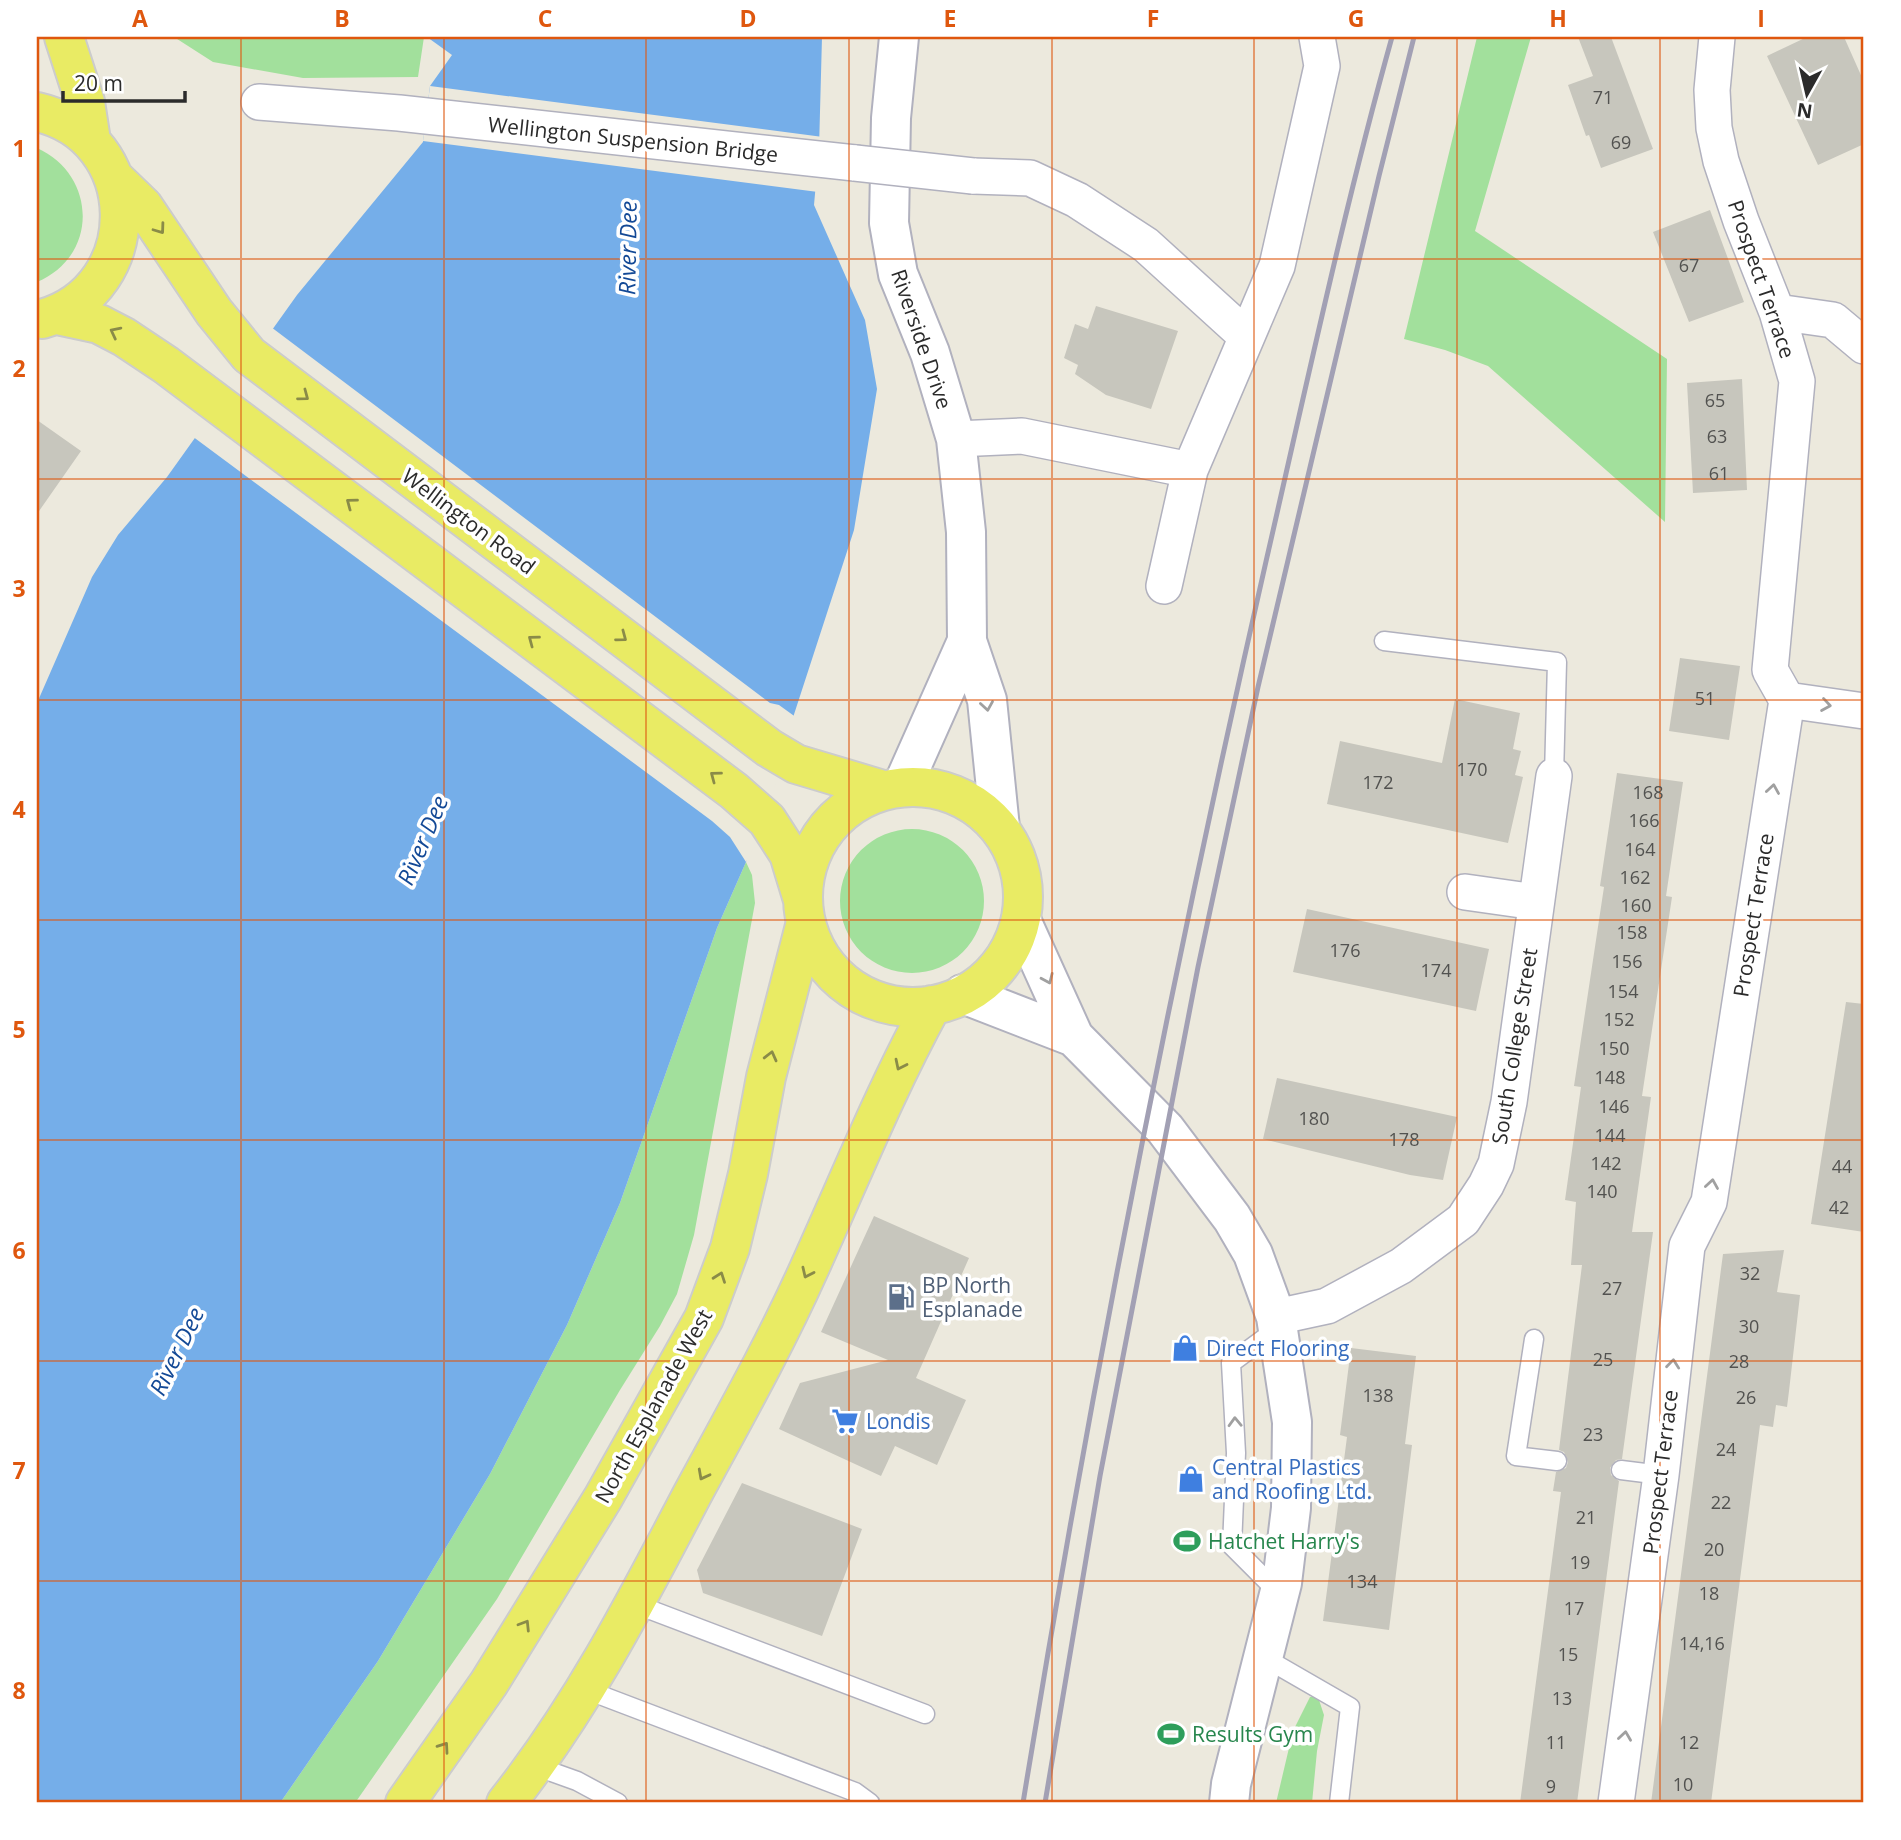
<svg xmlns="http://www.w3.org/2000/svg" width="1901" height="1840" font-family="'Open Sans',sans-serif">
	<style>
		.green { fill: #a2e09c }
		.water { fill: #75aee9 }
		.pier { fill: #ece9dd }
		.building { fill: #c7c6bd }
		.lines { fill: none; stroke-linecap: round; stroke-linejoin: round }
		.lane-casing { stroke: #b1b1be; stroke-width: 21 }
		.street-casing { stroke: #b1b1be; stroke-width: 38 }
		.secondary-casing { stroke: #b1b1be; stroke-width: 42 }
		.primary-casing { stroke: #ccc; stroke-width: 42 }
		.lane { stroke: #fff; stroke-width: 18 }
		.street { stroke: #fff; stroke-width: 35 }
		.secondary { stroke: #fff; stroke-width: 38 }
		.primary { stroke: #e9eb64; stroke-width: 38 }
		.rail { stroke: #a2a0b4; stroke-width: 5 }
		.street-bridge-casing { stroke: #b1b1be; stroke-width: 38; stroke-linecap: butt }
		.street-bridge { stroke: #fff; stroke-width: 35 }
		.oneway { stroke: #8a8b48 }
		.oneway2 { stroke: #a0a0a0 }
		.grid { fill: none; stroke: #df570e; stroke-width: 2; stroke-opacity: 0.55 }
		.labels { text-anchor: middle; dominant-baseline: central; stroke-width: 7; stroke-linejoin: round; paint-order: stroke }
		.number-label { font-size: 18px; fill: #525250 }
		.street-label { font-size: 21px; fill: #2b2b2b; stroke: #fff }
		.service-label { font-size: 21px; fill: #4e5e75; stroke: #fff; text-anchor: start }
		.shop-label { font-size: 21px; fill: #366cbe; stroke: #fff; text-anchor: start }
		.leisure-label { font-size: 21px; fill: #27864d; stroke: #fff; text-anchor: start }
		.water-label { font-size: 23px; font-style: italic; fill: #134996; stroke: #fff }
		.neatline { fill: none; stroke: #df570e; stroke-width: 2.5 }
		.grid-label { font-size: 23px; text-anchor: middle; font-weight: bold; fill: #df570e }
	</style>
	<rect width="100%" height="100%" fill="#ece9dd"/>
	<path class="green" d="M174,37H424L418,77L303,78L213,62Z
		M1477,37H1531L1475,231L1667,359L1665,522L1488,366L1445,350L1404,339Z
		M37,148C97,175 99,256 37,282Z
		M840 901a72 72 0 1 1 144 0a72 72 0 1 1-144 0Z
		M746,862L752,875L755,903L694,1235L677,1294L660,1326L620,1390L497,1599L355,1803H280L378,1661L490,1474L567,1325L620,1203L717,928Z
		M1310,1697H1318L1324,1715L1317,1751L1312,1803H1276L1293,1731Z"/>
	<path class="water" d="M427,37H822L819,149L814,205L865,320L877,389L854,530L746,862L717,928L620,1203L567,1325L490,1474L378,1661L280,1803H37V703L92,577L118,535L167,477L297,295L423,142L430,86L452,55Z"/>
	<path class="pier" d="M430,86L823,137L818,192L423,141Z
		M271,327L770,703L779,705L797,718L756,844L746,862L730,837L712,821L192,436Z"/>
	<path class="building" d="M1578,37H1611L1653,149L1601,168L1589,135L1586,136L1568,85L1593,76Z
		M1807,37H1844L1864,82V144L1818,165L1767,56Z
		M1710,210L1744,302L1689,322L1653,232Z
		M1096,306L1178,331L1151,409L1106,395L1075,374L1078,365L1064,358L1075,324L1088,329Z
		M1742,379L1747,490L1693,493L1687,383Z
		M37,420L81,451L37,514Z
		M1680,658L1740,666L1729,740L1669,731Z
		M1455,699L1520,713L1513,749L1521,751L1515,775L1523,777L1508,843L1327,804L1340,741L1442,763Z
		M1617,773L1683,782L1666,896L1672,897L1642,1096L1651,1097L1632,1232H1653L1622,1459L1616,1460L1610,1468L1611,1475L1619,1481L1577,1803H1520L1561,1492L1553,1491L1556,1472L1566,1468L1568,1462L1564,1452L1559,1450L1582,1265H1571L1576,1202L1565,1200L1581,1087L1574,1086L1604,887L1600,886Z
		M1307,909L1489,949L1476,1011L1293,972Z
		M1846,1002L1864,1004V1232L1811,1224Z
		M1277,1078L1457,1117L1443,1180L1410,1175L1263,1139Z
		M874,1216L969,1258L916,1378L966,1400L937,1465L895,1446L881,1476L779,1429L800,1383L888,1360L821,1332Z
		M1784,1250L1777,1292L1800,1295L1789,1391L1787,1407L1776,1405L1773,1427L1760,1425L1711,1803H1651L1723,1254Z
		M1351,1348L1416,1356L1405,1444L1412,1445L1389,1630L1323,1621L1347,1437L1340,1435Z
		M742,1483L862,1529L822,1636L703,1593L697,1570Z"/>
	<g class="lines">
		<defs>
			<path id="lane" d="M1384,641L1557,662L1554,776
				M1277,1329L1231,1363L1236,1453L1232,1546L1279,1593
				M1534,1339L1516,1456L1557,1461
				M1621,1470L1661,1475
				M635,1604L925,1714
				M1265,1658L1350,1707L1339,1803
				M587,1690L855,1792L870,1803
				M535,1766L577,1781L618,1803"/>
			<path id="street" d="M259,102L399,113L855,163
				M973,176L1030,178L1077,200L1146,245L1246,336
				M1777,312L1833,320L1864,346
				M956,439L1022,436L1190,470
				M1164,586L1190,470L1277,266L1322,66L1317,37
				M1787,700L1864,711
				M1465,892L1536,902
				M1276,1317L1327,1306L1401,1266L1463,1220L1486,1185L1496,1164L1509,1102L1554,776
				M1616,1803L1661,1475L1687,1246L1709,1202L1787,700L1770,670L1797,381L1777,312L1741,221L1721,161L1714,128L1712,90L1717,37"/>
			<path id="secondary" d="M899,37L891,118L889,223L898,274L930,353L956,439L966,532L967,641L987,700L1000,828
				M902,787L967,641
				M1021,920L1074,1037L1165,1129L1232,1218L1253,1254L1276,1317L1292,1422L1291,1508L1282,1583L1231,1784L1229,1803
				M963,994L1074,1037"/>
			<path id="primary" d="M64,37L85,102L91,141
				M37,112C145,136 148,289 42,319
				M115,179L143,206L214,312L249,355L769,748L796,764L883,790
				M57,315L99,324L124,337L166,365L734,791L767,820L789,854L803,900
				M803 897a110 110 0 1 1 220 0a110 110 0 1 1-220 0Z
				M405,1803L489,1683L603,1498L704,1318L730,1248L748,1174L766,1077L806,922
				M506,1803C581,1709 636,1602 692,1495C732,1421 774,1347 809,1269C849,1181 885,1091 932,1005"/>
		</defs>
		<use href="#lane" class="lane-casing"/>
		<use href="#street" class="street-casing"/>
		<use href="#secondary" class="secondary-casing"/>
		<use href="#primary" class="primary-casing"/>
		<use href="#lane" class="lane"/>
		<use href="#street" class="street"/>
		<use href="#secondary" class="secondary"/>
		<use href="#primary" class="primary"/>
		<path class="rail" d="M1023,1803C1091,1385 1173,970 1267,557C1307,383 1344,209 1392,37
			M1045,1803L1100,1476L1198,967L1258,687L1379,176L1414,37"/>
		<defs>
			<path id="street-bridge" d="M855,163L973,176"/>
		</defs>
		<use href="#street-bridge" class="street-bridge-casing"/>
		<use href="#street-bridge" class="street-bridge"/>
	</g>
	<defs><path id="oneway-chevron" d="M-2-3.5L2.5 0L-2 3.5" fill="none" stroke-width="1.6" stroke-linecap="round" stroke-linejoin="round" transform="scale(1.75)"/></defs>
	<g class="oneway">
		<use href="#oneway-chevron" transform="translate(160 229) rotate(54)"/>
		<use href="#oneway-chevron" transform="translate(115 332) rotate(-153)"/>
		<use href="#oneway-chevron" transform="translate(304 396) rotate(37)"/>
		<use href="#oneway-chevron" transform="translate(351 503) rotate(-143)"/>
		<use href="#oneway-chevron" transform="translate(622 637) rotate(37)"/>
		<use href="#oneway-chevron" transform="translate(533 640) rotate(-143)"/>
		<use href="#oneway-chevron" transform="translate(715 776) rotate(-143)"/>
		<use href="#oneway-chevron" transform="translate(771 1056) rotate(-76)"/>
		<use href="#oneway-chevron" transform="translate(900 1065) rotate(116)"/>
		<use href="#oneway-chevron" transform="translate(807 1273) rotate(115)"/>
		<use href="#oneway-chevron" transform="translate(720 1277) rotate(-70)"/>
		<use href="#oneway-chevron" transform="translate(703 1475) rotate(118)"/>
		<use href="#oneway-chevron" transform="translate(525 1625) rotate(-58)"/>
		<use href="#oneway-chevron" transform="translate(444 1747) rotate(-55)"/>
	</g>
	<g class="oneway2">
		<use href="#oneway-chevron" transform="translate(1826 705) rotate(9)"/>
		<use href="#oneway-chevron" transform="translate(987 706) rotate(81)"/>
		<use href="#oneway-chevron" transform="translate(1773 789) rotate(-81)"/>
		<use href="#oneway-chevron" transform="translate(1048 979) rotate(66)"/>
		<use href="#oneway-chevron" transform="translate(1712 1184) rotate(-81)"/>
		<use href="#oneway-chevron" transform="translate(1673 1364) rotate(-84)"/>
		<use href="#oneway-chevron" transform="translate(1235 1422) rotate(-92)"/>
		<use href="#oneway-chevron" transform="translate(1625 1736) rotate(-82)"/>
	</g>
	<path class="grid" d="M241,37V1803M444,37V1803M646,37V1803M849,37V1803M1052,37V1803M1254,37V1803M1457,37V1803M1660,37V1803M37,259H1864M37,479H1864M37,700H1864M37,920H1864M37,1140H1864M37,1361H1864M37,1581H1864"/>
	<defs>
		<symbol id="fuel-bare" viewBox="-9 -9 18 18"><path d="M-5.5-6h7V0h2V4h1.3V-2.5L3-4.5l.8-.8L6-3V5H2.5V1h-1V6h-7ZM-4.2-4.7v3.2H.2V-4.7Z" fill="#5c6f8a" stroke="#fff" stroke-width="2.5" paint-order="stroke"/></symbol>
		<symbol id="shop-bare" viewBox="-9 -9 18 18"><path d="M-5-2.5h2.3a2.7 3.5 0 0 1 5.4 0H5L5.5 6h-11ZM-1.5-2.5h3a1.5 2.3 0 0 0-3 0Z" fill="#3f7fe0" stroke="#fff" stroke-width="2.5" paint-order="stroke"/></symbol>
		<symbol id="supermarket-bare" viewBox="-9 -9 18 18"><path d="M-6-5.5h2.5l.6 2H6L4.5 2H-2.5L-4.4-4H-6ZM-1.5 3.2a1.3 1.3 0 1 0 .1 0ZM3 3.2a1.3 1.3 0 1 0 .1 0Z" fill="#3f7fe0" stroke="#fff" stroke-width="2.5" paint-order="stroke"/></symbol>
		<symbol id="stadium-bare" viewBox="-9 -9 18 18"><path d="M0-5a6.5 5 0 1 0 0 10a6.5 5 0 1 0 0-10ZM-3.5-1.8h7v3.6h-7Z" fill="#2e9e5b" stroke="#fff" stroke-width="2.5" paint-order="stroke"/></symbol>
	</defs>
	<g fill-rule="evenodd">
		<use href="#fuel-bare" x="882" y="1278" width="38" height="38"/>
		<use href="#shop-bare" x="1166" y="1329" width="38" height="38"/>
		<use href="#supermarket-bare" x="826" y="1402" width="38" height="38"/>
		<use href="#shop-bare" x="1172" y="1460" width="38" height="38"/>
		<use href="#stadium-bare" x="1168" y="1522" width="38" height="38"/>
		<use href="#stadium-bare" x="1152" y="1715" width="38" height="38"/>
	</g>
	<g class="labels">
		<g class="number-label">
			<text x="1603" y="97">71</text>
			<text x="1621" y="142">69</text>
			<text x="1689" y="265">67</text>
			<text x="1715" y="400">65</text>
			<text x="1717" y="436">63</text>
			<text x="1719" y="473">61</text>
			<text x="1705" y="698">51</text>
			<text x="1472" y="769">170</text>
			<text x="1378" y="782">172</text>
			<text x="1648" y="792">168</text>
			<text x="1644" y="820">166</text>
			<text x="1640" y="849">164</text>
			<text x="1635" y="877">162</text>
			<text x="1636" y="905">160</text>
			<text x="1632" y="932">158</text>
			<text x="1345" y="950">176</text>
			<text x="1627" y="961">156</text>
			<text x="1436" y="970">174</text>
			<text x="1623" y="991">154</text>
			<text x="1619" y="1019">152</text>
			<text x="1614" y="1048">150</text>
			<text x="1610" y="1077">148</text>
			<text x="1614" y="1106">146</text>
			<text x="1314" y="1118">180</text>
			<text x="1610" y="1135">144</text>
			<text x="1404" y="1139">178</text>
			<text x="1606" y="1163">142</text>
			<text x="1842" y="1166">44</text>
			<text x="1602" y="1191">140</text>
			<text x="1839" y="1207">42</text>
			<text x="1750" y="1273">32</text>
			<text x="1612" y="1288">27</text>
			<text x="1749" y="1326">30</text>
			<text x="1603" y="1359">25</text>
			<text x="1739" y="1361">28</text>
			<text x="1378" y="1395">138</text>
			<text x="1746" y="1397">26</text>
			<text x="1593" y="1434">23</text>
			<text x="1726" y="1449">24</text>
			<text x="1721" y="1502">22</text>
			<text x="1586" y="1517">21</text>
			<text x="1714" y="1549">20</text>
			<text x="1580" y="1562">19</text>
			<text x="1362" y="1581">134</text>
			<text x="1709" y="1593">18</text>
			<text x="1574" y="1608">17</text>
			<text x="1702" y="1643">14,16</text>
			<text x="1568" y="1654">15</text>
			<text x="1562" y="1698">13</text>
			<text x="1556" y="1742">11</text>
			<text x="1689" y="1742">12</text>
			<text x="1683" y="1784">10</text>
			<text x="1551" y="1786">9</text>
		</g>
		<g class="street-label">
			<text transform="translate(633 139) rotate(6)">Wellington Suspension Bridge</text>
			<text transform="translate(1762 279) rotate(71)">Prospect Terrace</text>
			<text transform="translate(922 339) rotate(71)">Riverside Drive</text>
			<text transform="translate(469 521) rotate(37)">Wellington Road</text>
			<text transform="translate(1753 915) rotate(-81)">Prospect Terrace</text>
			<text transform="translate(1514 1046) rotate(-81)">South College Street</text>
			<text transform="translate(653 1406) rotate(-61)">North Esplanade West</text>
			<text transform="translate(1660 1472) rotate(-83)">Prospect Terrace</text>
		</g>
		<g class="service-label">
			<text x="922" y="1285">BP North<tspan x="922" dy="24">Esplanade</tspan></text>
		</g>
		<g class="shop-label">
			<text x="1206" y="1348">Direct Flooring</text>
			<text x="866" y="1421">Londis</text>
			<text x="1212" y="1467">Central Plastics<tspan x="1212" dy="24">and Roofing Ltd.</tspan></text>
		</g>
		<g class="leisure-label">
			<text x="1208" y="1541">Hatchet Harry's</text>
			<text x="1192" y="1734">Results Gym</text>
		</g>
		<g class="water-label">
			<text transform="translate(627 248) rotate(-89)">River Dee</text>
			<text transform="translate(422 840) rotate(-67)">River Dee</text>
			<text transform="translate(176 1351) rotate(-64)">River Dee</text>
		</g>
	</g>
	<rect width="1901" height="1840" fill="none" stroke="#ffffff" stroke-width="77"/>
	<g transform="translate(1807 94) rotate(188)" stroke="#ffffff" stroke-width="5" paint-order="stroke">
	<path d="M0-5L12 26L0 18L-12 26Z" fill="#2b2b2b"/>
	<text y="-10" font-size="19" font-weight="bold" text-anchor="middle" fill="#2b2b2b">N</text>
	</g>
	<path d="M63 91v10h122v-10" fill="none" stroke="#2b2b2b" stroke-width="3.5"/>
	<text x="74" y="91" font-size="21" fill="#2b2b2b" stroke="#ffffff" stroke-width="5" paint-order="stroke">20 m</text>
	<rect x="38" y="38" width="1824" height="1763" class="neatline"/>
	<g class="grid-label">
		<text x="140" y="27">A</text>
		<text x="342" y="27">B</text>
		<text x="545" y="27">C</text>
		<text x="748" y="27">D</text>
		<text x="950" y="27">E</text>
		<text x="1153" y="27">F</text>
		<text x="1356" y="27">G</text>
		<text x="1558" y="27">H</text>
		<text x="1761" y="27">I</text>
		<text x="19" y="157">1</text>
		<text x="19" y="377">2</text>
		<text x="19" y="597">3</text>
		<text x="19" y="818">4</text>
		<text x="19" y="1038">5</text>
		<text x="19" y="1259">6</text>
		<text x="19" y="1479">7</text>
		<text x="19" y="1699">8</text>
	</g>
</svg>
